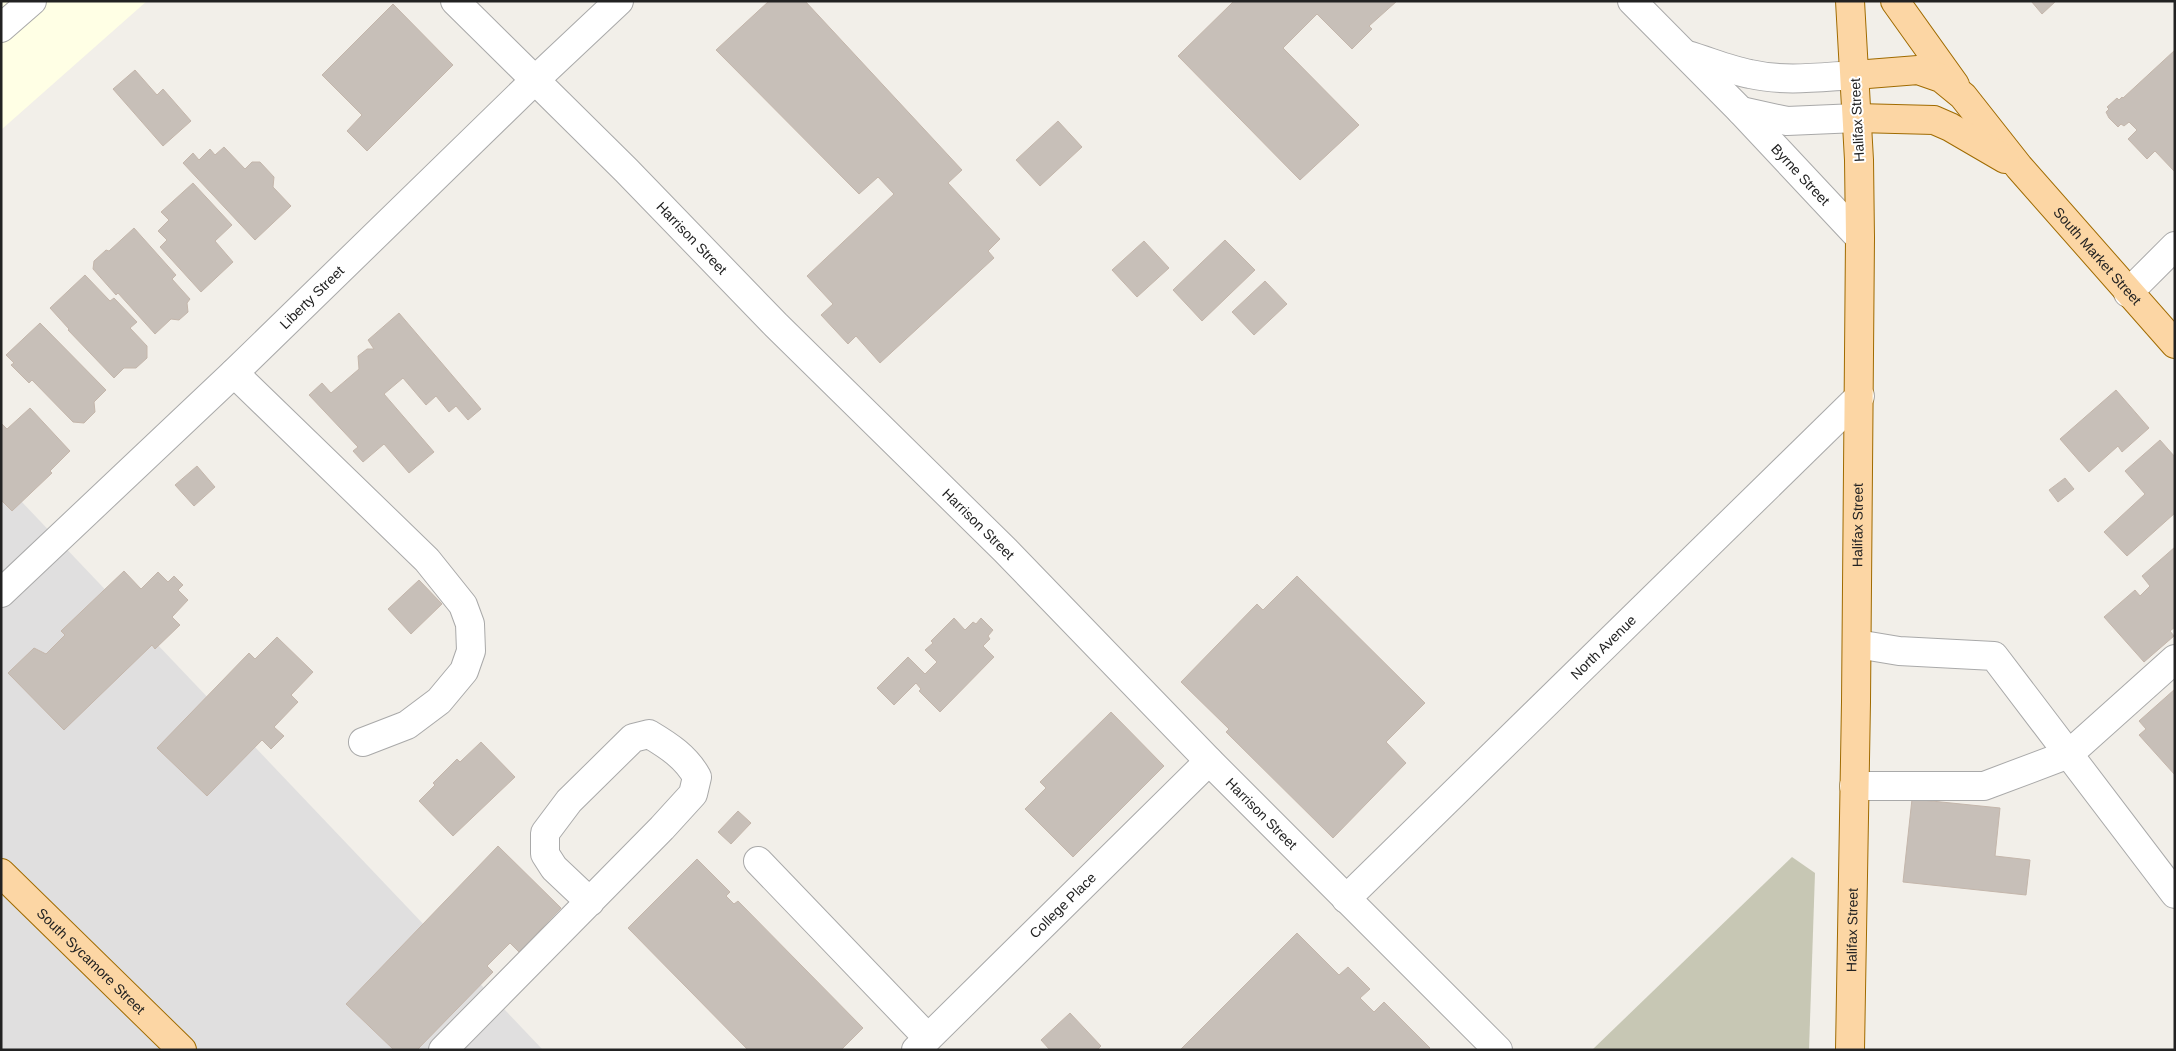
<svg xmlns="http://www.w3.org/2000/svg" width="2176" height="1051" font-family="Helvetica,sans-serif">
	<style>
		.residential { fill: #e0dfdf }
		.education { fill: #ffffe5 }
		.construction { fill: #c7c7b4 }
		.building { fill: #c7bfb8; stroke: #c4b6ab }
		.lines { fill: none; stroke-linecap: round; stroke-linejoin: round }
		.minor-casing { stroke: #a9a9a9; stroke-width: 30 }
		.major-casing { stroke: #a06b00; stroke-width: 30 }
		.minor { stroke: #fff; stroke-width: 28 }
		.major { stroke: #fcd6a4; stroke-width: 28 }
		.labels { text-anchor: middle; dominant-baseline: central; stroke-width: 4; stroke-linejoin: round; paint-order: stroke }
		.street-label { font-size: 14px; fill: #222; stroke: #fff }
	</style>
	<rect width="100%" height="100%" fill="#f2efe9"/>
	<path class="residential" d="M1,480L543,1050H1Z"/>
	<path class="education" d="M1,1H147L1,130Z"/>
	<path class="construction" d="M1792,857L1815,873L1809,1050H1592Z"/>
	<path class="building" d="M769,1H805L962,170L948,183L1000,239L988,251L994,258L880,363L856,336L848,344L821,315L833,304L807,276L894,194L878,177L859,194L716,50Z
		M1234,1H1397L1369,26L1372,29L1352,49L1317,14L1283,48L1359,125L1300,180L1178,56Z
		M2031,1H2056L2042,14Z
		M393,4L453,65L367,151L347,131L362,115L322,75Z
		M2175,50V172L2155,151L2147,159L2128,139L2137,130L2129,122L2124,126L2121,124L2118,127L2109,118L2106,112L2109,109L2107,107L2117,98L2119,100L2122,97L2123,98Z
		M135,70L157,95L163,89L191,121L163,146L113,89Z
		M1058,121L1082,147L1040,186L1016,160Z
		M224,147L245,169L252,162H260L274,177L273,187L291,206L255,240L183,163L193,153L199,160L210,149L215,155Z
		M193,183L232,225L215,241L233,262L201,292L160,247L167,240L158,231L169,220L161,212Z
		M134,228L176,275L172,279L190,299L187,303L188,312L179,320L171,319L155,334L118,293L116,295L93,269L94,261L106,250L109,251Z
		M1225,240L1255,270L1202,321L1173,290Z
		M1144,241L1169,268L1137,297L1112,270Z
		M85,275L110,301L114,298L137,322L130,328L147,346V358L136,368H124L114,378L68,330L69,329L50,308Z
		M1265,281L1287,304L1254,335L1232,312Z
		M399,313L481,409L468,420L456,406L449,412L436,396L426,405L403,378L384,394L434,452L409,473L384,444L363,462L353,451L358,447L309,395L322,383L331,393L359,369L358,356L367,349H374L368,340Z
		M40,323L106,390L94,402L95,412L84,423L73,422L32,380L29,383L11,365L14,363L6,355Z
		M2116,390L2149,428L2122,452L2118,446L2089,472L2060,439Z
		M30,408L70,451L50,471L52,473L12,511L1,500V423L7,429Z
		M2160,440L2175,457V513L2127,556L2104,532L2145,494L2125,471Z
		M197,466L215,487L194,506L175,485Z
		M2065,478L2074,489L2058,502L2049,490Z
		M2175,547V627L2170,631L2174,636L2144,662L2104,617L2135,590L2140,596L2150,586L2142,576Z
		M124,571L141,589L158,572L168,582L174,576L183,585L178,590L188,600L172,617L180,625L155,649L152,645L64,730L8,673L34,648L46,654L65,635L61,631Z
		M1297,576L1425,703L1386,742L1406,763L1333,838L1226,732L1229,729L1181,682L1257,604L1263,610Z
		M419,580L442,604L411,634L388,609Z
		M954,618L965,630L973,622L976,624L981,618L993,630L988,636L990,639L983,646L994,657L940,712L919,691L921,689L916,683L894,705L877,688L908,657L925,674L937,662L925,650L933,643L931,641Z
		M277,637L313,672L291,695L298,702L274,727L284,736L271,749L262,740L207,796L157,748L249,653L255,659Z
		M2175,689V775L2139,735L2146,729L2139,721Z
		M1111,712L1164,766L1073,857L1025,809L1046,788L1040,782Z
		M481,742L515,777L453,836L419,801L435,785L433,783L457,759L460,762Z
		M1912,799L2000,808L1995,856L2030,860L2026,895L1903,882Z
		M738,811L751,823L731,844L718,832Z
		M498,846L561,908L519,952L510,943L487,966L493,972L417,1050H394L346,1004Z
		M697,859L730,892L726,896L734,904L738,901L863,1028L841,1050H748L628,928Z
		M1297,933L1339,975L1348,967L1370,989L1360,998L1374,1012L1384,1002L1430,1048L1428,1050H1180Z
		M1070,1013L1101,1046L1097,1050H1050L1041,1040Z"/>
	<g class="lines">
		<defs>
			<g id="minor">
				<path id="s1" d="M455,1L626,170L776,325L1005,550L1209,761L1498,1050"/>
				<path id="s2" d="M1632,1L1741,111L1860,238"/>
				<path d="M1,28L32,1"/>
				<path d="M1687,55C1708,61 1729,70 1750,74C1785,82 1820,77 1855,75"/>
				<path d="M1741,111L1787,121L1857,118"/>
				<path d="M2128,293L2175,246"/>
				<path d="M234,373L427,560L463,605L470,624L471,651L464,671L439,701L407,725L363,742"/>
				<path id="s3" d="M1,593L234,373L535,80L619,1"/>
				<path d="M1857,644L1899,651L1994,656L2175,894"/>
				<path d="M1854,786H1984L2069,754L2175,659"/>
				<path d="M758,861L928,1038"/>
				<path id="s4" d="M1346,899L1860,396"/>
				<path d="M443,1050L662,828L693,794L697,777C686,757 669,746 649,734L633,738L569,801L545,833V854L554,868L590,902"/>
				<path id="s5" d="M916,1050L1209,761"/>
			</g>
			<g id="major">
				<path d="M1895,1L1955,85"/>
				<path id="s6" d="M1855,75L1918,70L1941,78L1963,96L2019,167L2175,344"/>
				<path d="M1857,118L1934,120L1950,127L2005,159"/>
				<path id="s7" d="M1,873L182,1050"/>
				<path id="s8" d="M1850,1050L1856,702L1860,238L1859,160L1850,1"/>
			</g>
		</defs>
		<use href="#minor" class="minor-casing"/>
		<use href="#major" class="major-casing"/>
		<use href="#minor" class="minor"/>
		<use href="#major" class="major"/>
	</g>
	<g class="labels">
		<g class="street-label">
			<text transform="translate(1857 120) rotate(-93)">Halifax Street</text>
			<text stroke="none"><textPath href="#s2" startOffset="242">Byrne Street</textPath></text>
			<text stroke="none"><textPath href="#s1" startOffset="335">Harrison Street</textPath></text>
			<text stroke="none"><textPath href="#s6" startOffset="325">South Market Street</textPath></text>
			<text stroke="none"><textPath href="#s3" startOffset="429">Liberty Street</textPath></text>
			<text stroke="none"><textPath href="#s1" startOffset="740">Harrison Street</textPath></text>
			<text stroke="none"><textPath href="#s8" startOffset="525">Halifax Street</textPath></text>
			<text stroke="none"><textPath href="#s4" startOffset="360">North Avenue</textPath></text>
			<text stroke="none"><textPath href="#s1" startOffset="1145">Harrison Street</textPath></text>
			<text stroke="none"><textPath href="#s5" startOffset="206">College Place</textPath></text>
			<text stroke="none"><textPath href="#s8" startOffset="120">Halifax Street</textPath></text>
			<text stroke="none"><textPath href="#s7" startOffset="126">South Sycamore Street</textPath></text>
		</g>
	</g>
	<rect width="2176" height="1051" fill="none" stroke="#222222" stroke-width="5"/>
</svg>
